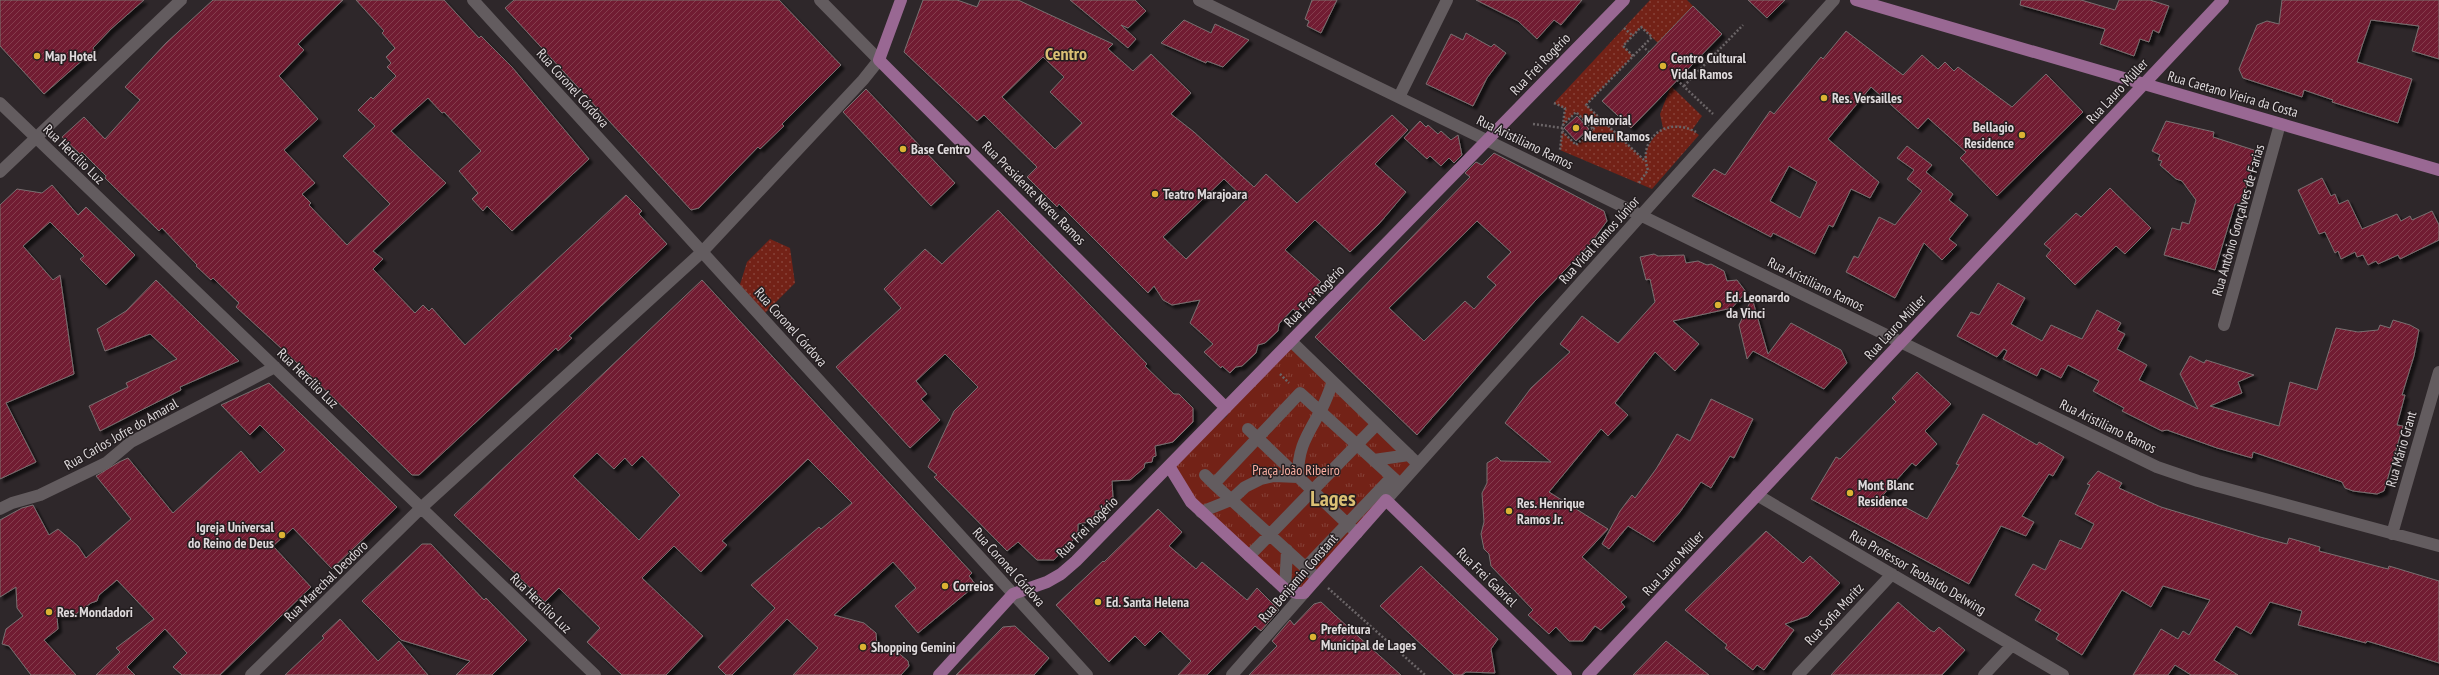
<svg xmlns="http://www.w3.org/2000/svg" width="2439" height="675" font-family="'PT Sans Narrow',sans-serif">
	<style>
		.grass { fill: url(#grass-dots) }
		.park { fill: url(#park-tufts) }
		.building { fill: url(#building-hatch); stroke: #797071; fill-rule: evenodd; filter: url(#shadow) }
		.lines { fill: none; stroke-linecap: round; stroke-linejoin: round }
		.path { stroke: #6b6567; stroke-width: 2.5; stroke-dasharray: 2 2; stroke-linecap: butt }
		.minor { stroke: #635c5f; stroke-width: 12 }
		.major { stroke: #996893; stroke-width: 12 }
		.poi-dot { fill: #dbb333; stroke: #241e20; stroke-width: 1.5 }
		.labels { text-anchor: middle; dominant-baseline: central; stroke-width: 3; stroke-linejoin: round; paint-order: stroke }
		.poi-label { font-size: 14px; font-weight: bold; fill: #dfdadc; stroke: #241e20; text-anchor: start }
		.street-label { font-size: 14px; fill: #dfdadc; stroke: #241e20 }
		.park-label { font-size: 14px; fill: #fab0a3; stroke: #241e20 }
		.district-label { font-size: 18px; font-weight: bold; fill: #dbc074; stroke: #241e20 }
		.town-label { font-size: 22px; font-weight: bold; fill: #dbc074; stroke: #241e20 }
	</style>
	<defs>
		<pattern id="grass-dots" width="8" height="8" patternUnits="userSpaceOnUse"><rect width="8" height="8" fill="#732217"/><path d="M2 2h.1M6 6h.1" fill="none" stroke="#864238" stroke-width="1.8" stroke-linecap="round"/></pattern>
		<pattern id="park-tufts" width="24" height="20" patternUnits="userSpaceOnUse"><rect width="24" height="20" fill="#732217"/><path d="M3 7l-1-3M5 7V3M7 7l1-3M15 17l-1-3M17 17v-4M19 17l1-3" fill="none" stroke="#864238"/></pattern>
		<pattern id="building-hatch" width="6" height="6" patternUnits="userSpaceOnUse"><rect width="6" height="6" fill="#711c31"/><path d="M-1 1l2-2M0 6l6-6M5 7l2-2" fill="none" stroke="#853c4e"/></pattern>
		<filter id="shadow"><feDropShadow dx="3.5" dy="3.5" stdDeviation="1" flood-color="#0009"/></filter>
	</defs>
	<rect width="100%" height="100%" fill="#2e272a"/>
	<path class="grass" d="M1650,0H1687L1693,6L1658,43L1641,27L1623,46L1633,56L1586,105L1644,160C1647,145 1652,138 1663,128L1660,114L1671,86L1702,116L1692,130L1699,135L1652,189L1560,150L1562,131L1576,145L1593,129L1576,112L1563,125L1565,109L1554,103Z
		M770,239L790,248L795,283L761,317L738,291L747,262Z"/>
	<path class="park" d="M1291,341L1418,464L1297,593L1191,502L1169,466L1227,416L1233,401Z"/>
	<path class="building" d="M0,0H144L111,29L93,48L94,50L44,94L0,46Z
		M213,0H343L298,44L304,50L279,76L318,119L284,150L315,183L302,194L311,203L309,205L347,245L390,204L343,156L375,126L358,110L371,97L373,99L396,76L387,67L391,63L386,57L395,48L382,33L384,31L356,0H444L479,38L481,36L512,67L589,159L512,231L487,206L483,211L472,199L478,193L459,171L481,151L444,112L442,113L428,98L391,131L446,183L373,251L383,259L373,269L415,313L423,305L429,311L432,308L465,345L626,195L642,211L639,214L667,244L569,336L572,338L558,351L556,348L419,475H412L305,370L236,307L239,303L213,278L211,280L196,266L197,265L162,228L159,231L105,178L106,176L82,152L80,154L62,137L84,117L105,139L140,100L125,87L166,43Z
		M514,0H779L841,65L782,124L784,126L760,149L758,147L699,208L691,210L505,8Z
		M923,0H957L977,7L980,0H1018L1113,44L1108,49L1133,71L1151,54L1191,93L1171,114L1194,132L1254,187L1266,174L1297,203L1392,115L1408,130L1375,164L1406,192L1379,224L1350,252L1315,220L1285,250L1321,282L1317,285L1321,288L1297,312L1293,309L1279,324L1278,331L1265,343L1258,345L1256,353L1242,366L1236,367L1230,373L1222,366L1221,368L1204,352L1213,344L1190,323L1200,300L1172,305L1163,300L1154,286L1148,293L1059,204L1057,207L1027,177L1037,167L984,115L977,121L904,52ZM1043,57L1064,77L1050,92L1082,123L1055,149L1002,97ZM1224,179L1246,200L1186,259L1163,237Z
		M1070,0H1135L1146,11L1128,28L1121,25L1136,39L1128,48Z
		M1312,0H1337L1321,33L1307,26L1309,21L1305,19Z
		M1476,0H1582L1561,25L1554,20L1537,39L1518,21Z
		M1748,0H1785L1767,18Z
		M2021,0H2081L2115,10L2119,0H2150L2169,6L2159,33L2153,30L2149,42L2140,39L2134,56L2100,44L2105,29L2020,5Z
		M2282,0H2439V59L2412,51L2419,26L2371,20L2362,46L2357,62L2412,79L2398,123L2332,102L2333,100L2304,90L2302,97L2243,78L2239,69L2257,25L2267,21L2279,24Z
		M1693,6L1722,34L1631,128L1602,101Z
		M1184,20L1211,33L1215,24L1249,40L1223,67L1207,61L1206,63L1161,43Z
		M1846,31L1903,75L1922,55L1938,69L1945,62L1954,71L1958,67L2012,107L2046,74L2083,112L1997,196L1960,158L1966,152L1928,118L1918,129L1871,87L1828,139L1879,182L1870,198L1851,189L1833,227L1829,225L1815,254L1773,233L1771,237L1692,196L1714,169L1725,175L1770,111L1774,114L1821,57L1823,59ZM1789,166L1817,182L1800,218L1770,201Z
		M1466,33L1491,47L1494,44L1506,53L1487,78L1473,106L1426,84L1451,34L1463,40Z
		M866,89L955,183L931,206L843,112Z
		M1577,116L1589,129L1576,141L1564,128Z
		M1420,121L1426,127L1428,125L1438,134L1441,131L1451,140L1458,135L1462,155L1454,163L1449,158L1441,166L1430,156L1427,159L1404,138Z
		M2166,121L2214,132L2213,137L2257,151L2241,206L2235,204L2215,270L2164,255L2172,228L2180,230L2182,222L2189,224L2196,200L2182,181L2176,179L2160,165L2162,161L2158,160L2160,155L2152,151Z
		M1907,146L1932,165L1926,172L1953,194L1949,200L1968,215L1949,239L1957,245L1942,260L1924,243L1895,298L1846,272L1854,256L1858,258L1879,217L1895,225L1922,191L1907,179L1914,170L1897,158Z
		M1494,153L1604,211L1607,221L1591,243L1534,302L1417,435L1315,337L1470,177L1465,173L1476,162L1482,165ZM1477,221L1511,252L1487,277L1496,285L1474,309L1465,301L1424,341L1389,308Z
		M2322,178L2331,196L2335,194L2339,204L2348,200L2362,229L2397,214L2401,221L2410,216L2412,220L2432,211L2439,225V240L2400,259L2398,255L2378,264L2376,261L2368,265L2363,255L2357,257L2355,252L2341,259L2338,251L2335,253L2325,232L2319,234L2298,190Z
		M52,185L78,215L86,207L135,255L106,285L80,259L84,256L50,222L23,246L53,280L60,275L74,374L6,403L36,462L0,479V205L17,189L42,193Z
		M2110,188L2151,228L2125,254L2116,246L2075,285L2046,256L2051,250L2044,244L2076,213L2081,217Z
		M998,210L1147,364L1145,366L1174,394H1179L1193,408V422L1173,442L1155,446L1156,456L1153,457L1152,462L1145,463L1144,468L1130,480L1112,481L1113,498L1103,510L1095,511V518H1089V522L1078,524V533H1073L1074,539L1054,560H1037L1018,542L1007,551L934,477L937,475L928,467L954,411L978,387L945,354L916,381L927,394L921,399L940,420L910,448L836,367L901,308L884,289L925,249L942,264Z
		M1654,254L1658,256L1684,255L1686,263L1698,261L1707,265L1711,264L1724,271L1727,281L1737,280L1746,292L1732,308L1673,321L1699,344L1675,371L1655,352L1615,403L1628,415L1608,436L1601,429L1549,492L1608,529L1582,557L1627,597L1621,602L1625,607L1601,630L1595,626L1583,641H1569L1556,627L1549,634L1528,615L1533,610L1491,566L1489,554L1484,549L1481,534L1484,522L1482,493L1487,483V463L1497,457L1501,461L1551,462L1505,423L1531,388L1570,352L1560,344L1582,316L1618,343L1655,302L1650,279L1646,280L1640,257Z
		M156,280L239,361L180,387L181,390L100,431L89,406L128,387L126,383L177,359L150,334L105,351L97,329L126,311Z
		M702,280L972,573L969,576L976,585L918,633L895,606L916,588L893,562L834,615L864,623L876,633L877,646L889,645L908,661L909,666L901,675H793L818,648L787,619L732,675H726L718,667L775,608L751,585L819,527L821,529L852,503L808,459L722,541L727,545L701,572L674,546L642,578L703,636L666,675H622L587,642L600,628L559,588L545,602L454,515ZM597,453L614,469L625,458L632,466L642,456L680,495L639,540L573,476Z
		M1998,283L2025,298L2011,324L2042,341L2051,325L2082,339L2097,310L2121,323L2117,330L2125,334L2117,349L2147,365L2139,380L2198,409L2180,374L2190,356L2204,363L2206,360L2254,375L2238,382L2242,393L2210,406L2279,426L2290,382L2317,390L2336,328L2358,332L2378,330L2380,325L2390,328L2393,320L2410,325L2419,330L2414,356L2402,395H2405L2397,425L2403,426L2384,491L2377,494L2353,491L2345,488L2342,482L2253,452L2252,458L2217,448L2167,430L2162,431L2122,411L2124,408L2093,391L2099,381L2068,365L2061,378L2041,368L2037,376L2003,359L2007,351L2004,349L1997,357L1957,336L1971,312L1979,315Z
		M1752,298L1768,354L1791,323L1841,350L1847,363L1824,389L1753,351L1747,359L1739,325Z
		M1917,372L1951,404L1925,431L1937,444L1916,466L1912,463L1883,495L1927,519L1959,465L1956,464L1983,414L2037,445L2039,442L2064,457L2053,476L2049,474L2022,516L2034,522L2026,536L2001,526L1969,584L1811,499L1836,457L1840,459L1896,402L1892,398Z
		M269,383L397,507L332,569L293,528L273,546L311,587L220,675H182L173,667L187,653L165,629L127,667L135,675H96L120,652L116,648L154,619L117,580L99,595L97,601L91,603L73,616H57L58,629L44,640L76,675H31L9,646L2,644L6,629L23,616L17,608L16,587L0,597V520L22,508L33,505L49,535L58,529L78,546L86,558L131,519L96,476L119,462L128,458L173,513L241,451L260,473L285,450L260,425L250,435L221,405Z
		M1711,399L1753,419L1734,458L1730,456L1711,488L1701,482L1680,512L1654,542L1628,526L1609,549L1602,544L1620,511L1632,495L1635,498L1656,469L1677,434L1690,441Z
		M2098,471L2122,483L2119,488L2161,507L2260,537L2287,544L2289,538L2320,547L2319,551L2388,569L2389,566L2439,581V663L2367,641L2366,643L2298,625L2302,611L2270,602L2251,634L2236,626L2214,660L2238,675H2191L2175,665L2168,675H2133L2161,629L2178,639L2183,631L2189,635L2210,600L2163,586L2151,607L2122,590L2082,655L2056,639L2059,634L2035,620L2041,610L2015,595L2033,564L2045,570L2060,540L2081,549L2094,524L2075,514L2090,485L2087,484Z
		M1158,509L1182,532L1169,546L1196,569L1202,562L1247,600L1257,588L1279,610L1261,631L1255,626L1207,675H1178L1191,661L1160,631L1145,646L1135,636L1109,662L1056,605L1103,561L1104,562Z
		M1766,531L1803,563L1810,556L1840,583L1808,616L1785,624L1794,630L1764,670L1757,665L1753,670L1725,648L1727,645L1685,610Z
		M422,544H431L484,600L486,598L527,640L492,675H456L470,661L401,640L362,601Z
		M1421,566L1498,639L1491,649L1495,673L1466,672L1462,675H1454L1380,606Z
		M1321,602L1350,629L1401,675H1249L1277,646L1272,641L1290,620L1294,625L1314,604Z
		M1898,602L1930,630L1934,632L1939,627L1965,650L1942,675H1831Z
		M340,619L378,661L399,641L428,675H285L324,638L322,636Z
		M1015,626L1049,658L1034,675H956L1003,627Z
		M1666,641L1709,675H1633Z"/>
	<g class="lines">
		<path class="path" d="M1624,28L1633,36
			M1642,46L1649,52
			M1633,56L1623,46L1641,27L1652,37C1630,59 1608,82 1586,105L1644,160
			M1677,80L1713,114
			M1684,86L1743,25
			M1554,103L1565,108L1560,150
			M1533,124L1563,128
			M1593,129L1602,120
			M1562,131L1576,145L1593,129L1576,112L1563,125
			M1639,183L1648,170C1637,138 1667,116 1696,132
			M1280,374L1289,383
			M1328,588L1425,675"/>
		<path class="minor" d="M473,0L1087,675
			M1199,0L2157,467L2198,481L2439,546
			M1399,97L1447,0
			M0,103L595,675
			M0,172L181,0
			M2224,325L2280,124
			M1291,341L1418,464
			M1248,429L1357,533
			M1374,460L1409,455
			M1205,475L1214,484
			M1757,495L2063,675
			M1386,500L1834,0
			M0,509L12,503L40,495L106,463L131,442L275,367
			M1201,512L1231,500L1245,487L1261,479L1274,476L1298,477C1298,446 1307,436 1321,410C1326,401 1329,391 1333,382
			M2392,534L2439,372
			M1249,556L1377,424
			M1305,568L1392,477
			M1317,578L1214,484L1300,393L1400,484
			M1285,589L1287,550
			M251,675L421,508L702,252L863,80L879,60L820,0
			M1232,675L1304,593
			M1798,675L1892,574
			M1984,675L2012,645"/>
		<path class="major" d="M901,0L879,60L1226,408
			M1856,0L2439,170
			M1169,466L1191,502L1285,589L1297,593H1304L1386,500L1566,675
			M939,675L1013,594L1047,582L1061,574L1076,561L1624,0
			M1588,675L2223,0"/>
	</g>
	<g class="poi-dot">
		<circle cx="37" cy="56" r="4"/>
		<circle cx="1663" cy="66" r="4"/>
		<circle cx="1824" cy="98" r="4"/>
		<circle cx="1576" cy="128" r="4"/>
		<circle cx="2022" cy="135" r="4"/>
		<circle cx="903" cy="149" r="4"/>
		<circle cx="1155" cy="194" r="4"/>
		<circle cx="1718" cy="305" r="4"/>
		<circle cx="1850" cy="493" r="4"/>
		<circle cx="1509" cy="511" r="4"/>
		<circle cx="282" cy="535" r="4"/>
		<circle cx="945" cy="586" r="4"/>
		<circle cx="1098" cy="602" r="4"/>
		<circle cx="49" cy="612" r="4"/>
		<circle cx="1313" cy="637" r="4"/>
		<circle cx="863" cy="647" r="4"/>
	</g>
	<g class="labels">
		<g class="poi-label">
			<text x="45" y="56">Map Hotel</text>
			<text x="1671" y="58">Centro Cultural<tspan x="1671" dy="16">Vidal Ramos</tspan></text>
			<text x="1832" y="98">Res. Versailles</text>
			<text x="1584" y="120">Memorial<tspan x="1584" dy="16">Nereu Ramos</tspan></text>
			<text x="2014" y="127" text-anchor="end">Bellagio<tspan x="2014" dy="16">Residence</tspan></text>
			<text x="911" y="149">Base Centro</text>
			<text x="1163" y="194">Teatro Marajoara</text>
			<text x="1726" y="297">Ed. Leonardo<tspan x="1726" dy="16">da Vinci</tspan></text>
			<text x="1858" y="485">Mont Blanc<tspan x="1858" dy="16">Residence</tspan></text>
			<text x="1517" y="503">Res. Henrique<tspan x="1517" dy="16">Ramos Jr.</tspan></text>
			<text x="274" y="527" text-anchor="end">Igreja Universal<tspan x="274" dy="16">do Reino de Deus</tspan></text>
			<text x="953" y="586">Correios</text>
			<text x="1106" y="602">Ed. Santa Helena</text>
			<text x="57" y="612">Res. Mondadori</text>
			<text x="1321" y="629">Prefeitura<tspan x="1321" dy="16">Municipal de Lages</tspan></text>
			<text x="871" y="647">Shopping Gemini</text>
		</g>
		<g class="street-label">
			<text transform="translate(1540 64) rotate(-46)">Rua Frei Rogério</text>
			<text transform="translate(573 88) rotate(48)">Rua Coronel Córdova</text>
			<text transform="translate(2117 91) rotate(-47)">Rua Lauro Müller</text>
			<text transform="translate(2233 94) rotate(16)">Rua Caetano Vieira da Costa</text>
			<text transform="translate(1525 142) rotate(26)">Rua Aristiliano Ramos</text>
			<text transform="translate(74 154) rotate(44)">Rua Hercílio Luz</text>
			<text transform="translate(1034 193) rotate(45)">Rua Presidente Nereu Ramos</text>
			<text transform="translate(2238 220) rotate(-74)">Rua Antônio Gonçalves de Farias</text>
			<text transform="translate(1599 240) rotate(-48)">Rua Vidal Ramos Júnior</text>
			<text transform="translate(1816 284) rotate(26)">Rua Aristiliano Ramos</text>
			<text transform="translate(1314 296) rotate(-46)">Rua Frei Rogério</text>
			<text transform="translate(791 327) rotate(48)">Rua Coronel Córdova</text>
			<text transform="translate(1895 327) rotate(-47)">Rua Lauro Müller</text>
			<text transform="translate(308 378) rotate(44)">Rua Hercílio Luz</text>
			<text transform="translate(2108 426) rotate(26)">Rua Aristiliano Ramos</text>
			<text transform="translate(121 434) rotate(-30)">Rua Carlos Jofre do Amaral</text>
			<text transform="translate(2401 449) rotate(-74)">Rua Mário Grant</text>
			<text transform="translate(1087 527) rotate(-45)">Rua Frei Rogério</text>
			<text transform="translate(1673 563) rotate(-47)">Rua Lauro Müller</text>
			<text transform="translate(1009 567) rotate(48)">Rua Coronel Córdova</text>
			<text transform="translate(1918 572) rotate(30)">Rua Professor Teobaldo Delwing</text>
			<text transform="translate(1487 577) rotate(44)">Rua Frei Gabriel</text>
			<text transform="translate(1298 578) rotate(-49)">Rua Benjamin Constant</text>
			<text transform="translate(326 581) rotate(-44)">Rua Marechal Deodoro</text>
			<text transform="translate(541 603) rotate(44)">Rua Hercílio Luz</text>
			<text transform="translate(1834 614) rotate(-47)">Rua Sofia Moritz</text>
		</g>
		<g class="park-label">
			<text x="1296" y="470">Praça João Ribeiro</text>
		</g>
		<g class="district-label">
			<text x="1066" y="53">Centro</text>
		</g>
		<g class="town-label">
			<text x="1333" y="498">Lages</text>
		</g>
	</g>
</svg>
